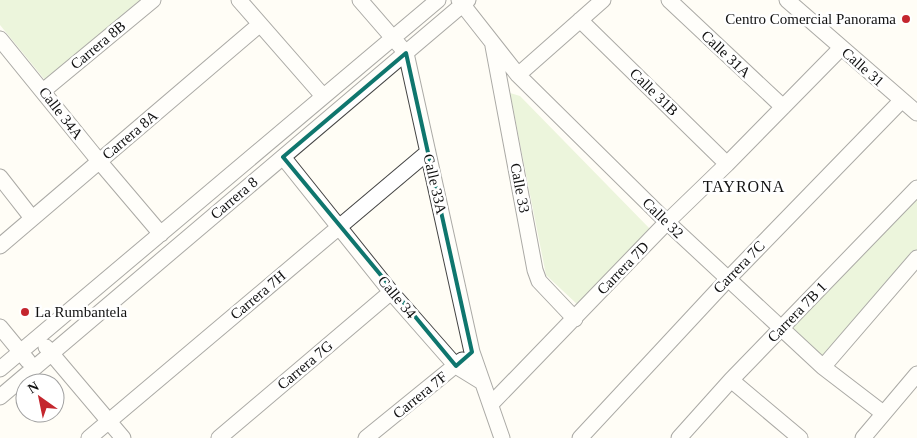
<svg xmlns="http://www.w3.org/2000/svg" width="917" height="438" font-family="'Times New Roman',serif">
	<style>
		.green { fill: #d5ebbd }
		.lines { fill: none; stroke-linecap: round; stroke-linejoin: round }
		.minor-casing { stroke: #444; stroke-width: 17 }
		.minor { stroke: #fff; stroke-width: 15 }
		.marked { fill: none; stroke: #0f766e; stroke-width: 4; stroke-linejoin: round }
		.poi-dot { fill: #c4262e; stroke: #fff; stroke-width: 2 }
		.labels { text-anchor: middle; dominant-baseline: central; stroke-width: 5; stroke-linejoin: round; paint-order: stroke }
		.poi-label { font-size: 15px; fill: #111; stroke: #fff; text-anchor: end }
		.street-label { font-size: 15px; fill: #111; stroke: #fff }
		.neighbourhood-label { font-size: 16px; letter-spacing: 1px; fill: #111; stroke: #fff }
	</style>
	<rect width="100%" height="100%" fill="#fffdf5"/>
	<path class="green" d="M0,0H140L45,80L0,25Z
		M510,93L520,96L652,231L578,305L546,275Z
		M917,195V251L822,359L783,331Z"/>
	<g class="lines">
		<defs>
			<path id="minor" d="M239,0L323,96
				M360,0L406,53L472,352L502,438
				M459,0L518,75L667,222L823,367L883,413
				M669,0L783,107
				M787,0L917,113
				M580,20L727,164
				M0,39L99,161L161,234
				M493,46L535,270L539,281L575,319
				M518,75L603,0
				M43,91L153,0
				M283,157L391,292L456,366L482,382
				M0,177L32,218
				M0,246L259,25
				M0,327L28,361
				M46,347L123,438
				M823,367L917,258
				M0,369L438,0
				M731,380L800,438
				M0,397L468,0
				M491,404L667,222L727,164L841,48
				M89,438L428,152
				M219,438L391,292
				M366,438L462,360
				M580,438L728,279L902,100
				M679,438L731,380L917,188
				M863,438L917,374"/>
		</defs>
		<use href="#minor" class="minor-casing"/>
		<use href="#minor" class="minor"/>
	</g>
	<path d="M0 0H917V438H0ZM406,53L472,352L456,366L283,157Z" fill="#fffdf5" fill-opacity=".55" fill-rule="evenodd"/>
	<path class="marked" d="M406,53L472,352L456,366L283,157Z"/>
	<g class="poi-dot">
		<circle cx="906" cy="19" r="5"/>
		<circle cx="25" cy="312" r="5"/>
	</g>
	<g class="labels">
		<g class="poi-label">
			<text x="896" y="19">Centro Comercial Panorama</text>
			<text x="35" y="312" text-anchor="start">La Rumbantela</text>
		</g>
		<g class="street-label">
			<text transform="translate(98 45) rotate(-40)">Carrera 8B</text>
			<text transform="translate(726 54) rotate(43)">Calle 31A</text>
			<text transform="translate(863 67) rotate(41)">Calle 31</text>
			<text transform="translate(654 92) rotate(44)">Calle 31B</text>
			<text transform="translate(61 113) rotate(52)">Calle 34A</text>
			<text transform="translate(130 135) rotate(-40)">Carrera 8A</text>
			<text transform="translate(435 184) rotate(77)">Calle 33A</text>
			<text transform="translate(520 188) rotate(79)">Calle 33</text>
			<text transform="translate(234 198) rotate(-40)">Carrera 8</text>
			<text transform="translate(663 218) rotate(44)">Calle 32</text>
			<text transform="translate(739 267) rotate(-46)">Carrera 7C</text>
			<text transform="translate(623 268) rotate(-46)">Carrera 7D</text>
			<text transform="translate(258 295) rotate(-40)">Carrera 7H</text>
			<text transform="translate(397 297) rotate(50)">Calle 34</text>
			<text transform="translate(797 312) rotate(-46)">Carrera 7B 1</text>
			<text transform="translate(305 365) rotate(-40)">Carrera 7G</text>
			<text transform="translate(420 395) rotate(-39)">Carrera 7F</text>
		</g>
		<g class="neighbourhood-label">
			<text x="744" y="186">TAYRONA</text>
		</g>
	</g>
	<g transform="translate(40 398) rotate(327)"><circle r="24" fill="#ffffff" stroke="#a0a0a0"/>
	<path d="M0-4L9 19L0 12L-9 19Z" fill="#c4262e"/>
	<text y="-8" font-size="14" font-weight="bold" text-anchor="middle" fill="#111111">N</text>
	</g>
</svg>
